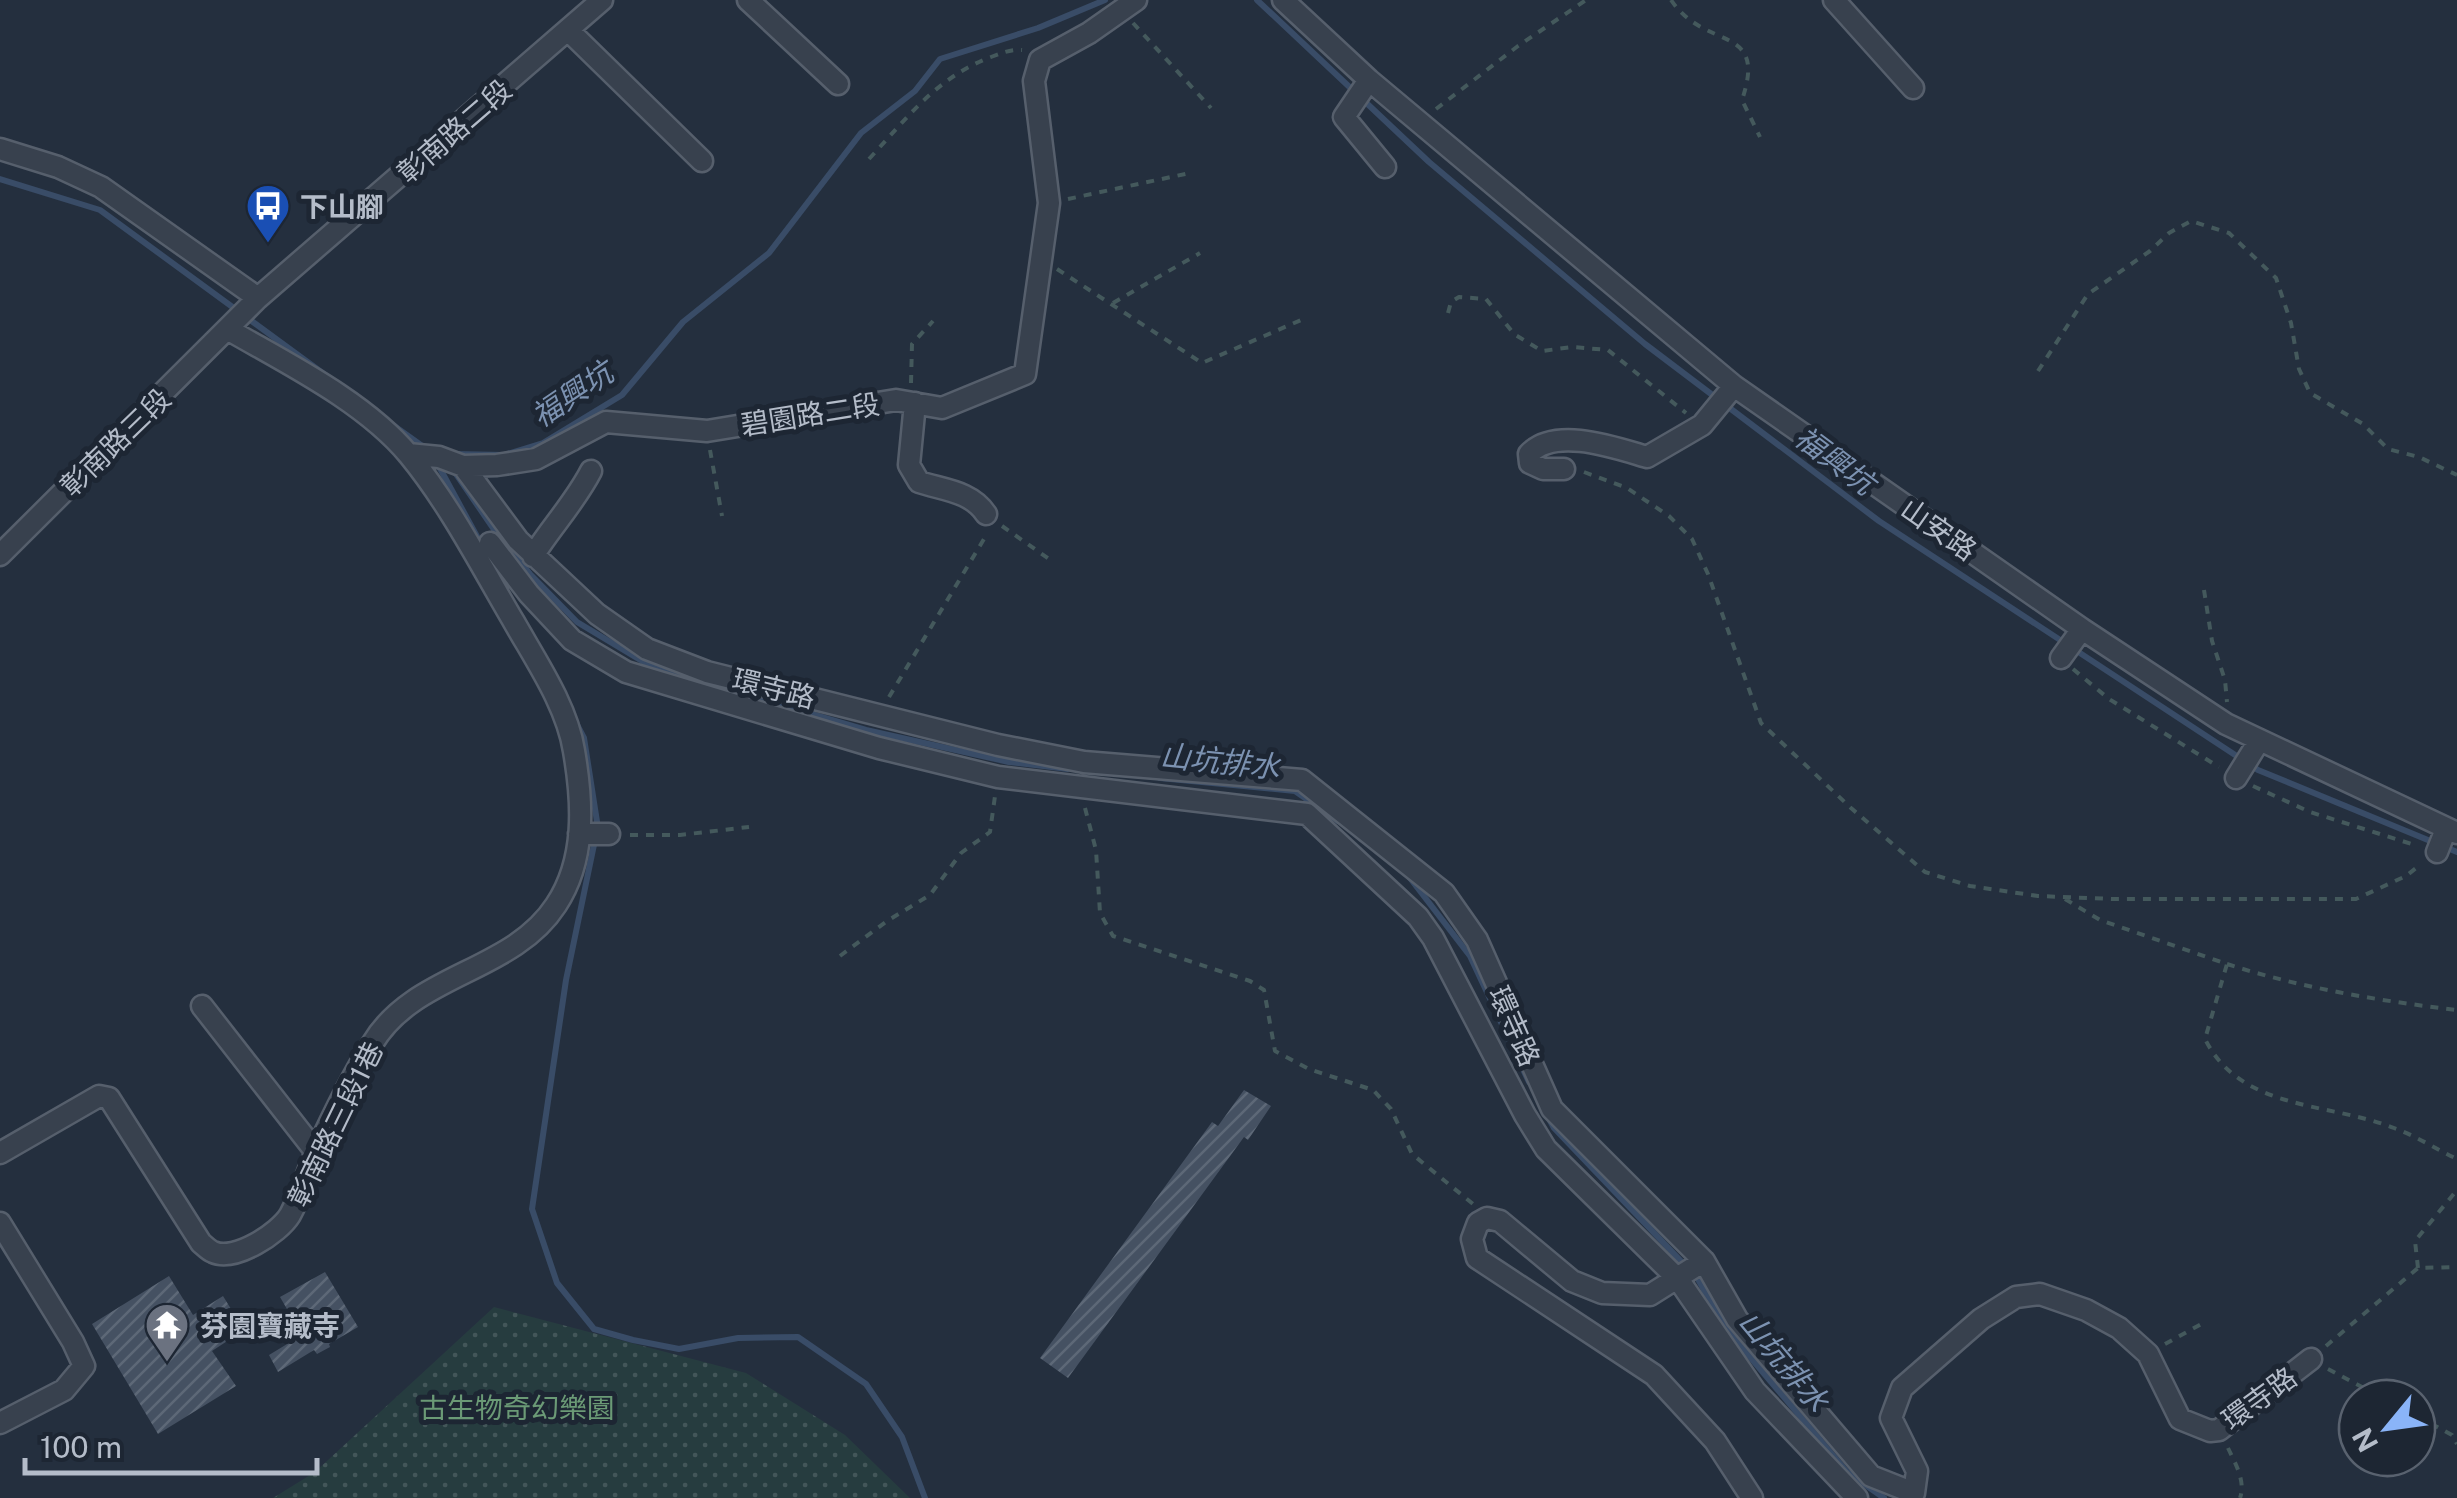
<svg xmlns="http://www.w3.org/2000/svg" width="2457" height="1498" font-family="'Public Sans','Noto Sans TC',sans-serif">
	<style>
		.park { fill: url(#park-dots) }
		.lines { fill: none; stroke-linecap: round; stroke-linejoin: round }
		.stream { stroke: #394c67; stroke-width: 6 }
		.building { fill: url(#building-hatch) }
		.minor-casing { stroke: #565f6c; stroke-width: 25 }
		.path { stroke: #44595c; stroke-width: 4; stroke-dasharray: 8 8; stroke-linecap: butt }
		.minor { stroke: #38414e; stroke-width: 20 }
		.labels { text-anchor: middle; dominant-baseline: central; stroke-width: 10; stroke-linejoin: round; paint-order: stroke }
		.street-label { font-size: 28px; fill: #b4bcc9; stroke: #1d2633 }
		.poi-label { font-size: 28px; font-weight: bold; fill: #b4bcc9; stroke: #1d2633; text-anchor: start }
		.park-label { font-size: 28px; fill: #6b9a76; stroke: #1d2633 }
		.water-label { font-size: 30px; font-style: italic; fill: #7c92b1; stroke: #1d2633 }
	</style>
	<defs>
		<pattern id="park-dots" width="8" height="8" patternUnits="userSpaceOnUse" patternTransform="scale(2.5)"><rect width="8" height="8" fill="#263c3f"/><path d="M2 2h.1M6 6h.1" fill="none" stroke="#435659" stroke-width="1.8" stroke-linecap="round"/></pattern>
		<pattern id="building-hatch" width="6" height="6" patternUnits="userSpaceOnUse" patternTransform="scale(2.5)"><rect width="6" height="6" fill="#455162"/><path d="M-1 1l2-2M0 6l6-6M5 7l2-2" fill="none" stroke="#5d6877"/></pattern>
	</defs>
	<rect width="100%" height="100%" fill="#242f3e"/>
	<path class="park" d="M494,1307L746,1373L845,1435L910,1498H273L315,1472Z"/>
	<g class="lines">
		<path class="stream" d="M1257,0L1429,162L1645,344L1879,521L2258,770L2457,852
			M0,179L100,210L328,377
			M390,423L425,448
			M453,454L504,455L543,443L622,395L683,322L769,253L861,133L915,91L940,59L1038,28L1105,0
			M437,463L498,575
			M454,471L493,528L530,574L577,622L652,667L866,730L1009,762L1068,769
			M574,719L584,738L598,828
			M1160,778L1295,791L1338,821
			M595,840L566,980L532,1209L557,1283L594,1329L633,1340L679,1349L738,1338L798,1337L866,1384L902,1437L925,1498
			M1410,878L1470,956L1529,1082
			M1547,1115L1554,1128L1698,1279L1723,1325L1847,1472L1884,1498"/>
	</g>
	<path class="building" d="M1244,1090L1271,1106L1248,1140L1244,1137L1068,1378L1040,1358L1212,1122L1218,1126Z
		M325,1272L358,1327L329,1344L330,1347L317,1354L314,1350L278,1372L269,1355L302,1335L280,1297Z
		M169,1276L193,1315L223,1296L244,1330L212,1351L236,1386L158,1434L92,1324Z"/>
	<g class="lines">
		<defs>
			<path id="minor" d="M748,0L838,84
				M1283,0L1369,80L1734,386L2082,629L2226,724L2457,833
				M1834,0L1913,88
				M569,31L702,161
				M1369,80L1344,117L1385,167
				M0,149L58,167L101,187L258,298
				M915,403L909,465L919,482C943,490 971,491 986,514
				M408,454L439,457L463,466L497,465L536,459L606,422L707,431L896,400L942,408L1025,374L1049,203L1034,81L1040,60L1089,33L1136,0
				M463,466L518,540L597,614L647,649L707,672L998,745L1084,762L1302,780L1444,893L1477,940L1552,1109L1704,1261L1737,1319L1871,1476L1914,1493L1917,1471L1891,1418L1902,1388L1981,1319L2016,1297L2040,1294L2086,1310L2119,1328L2148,1354L2180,1419L2210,1431L2219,1430L2311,1359
				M1564,469H1543L1530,463L1529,454C1555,426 1616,448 1647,457L1702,425L1734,386
				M490,543L529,594L572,640L626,672L879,748L998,777L1307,814L1418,917L1433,938L1525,1115L1546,1149L1678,1279L1755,1391L1857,1498
				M0,555L258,298L602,0
				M533,556C552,526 575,502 591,471
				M2061,658L2082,629
				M2236,778L2259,741
				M579,834H609
				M2437,852L2446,829
				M202,1006L316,1152
				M0,1153L99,1096L109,1098L201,1243C205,1246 208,1250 213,1252C235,1262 279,1233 290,1215C301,1195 307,1172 316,1152C333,1115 351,1078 372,1044C414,973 512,973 556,905C586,860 583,803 574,751C567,706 536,661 514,622C481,566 450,505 409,455C365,402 288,364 229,330
				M0,1223L73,1342L84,1366L64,1390L0,1423
				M1704,1261L1650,1295L1602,1293L1572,1281L1500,1221L1487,1218L1478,1223L1472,1239L1477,1258L1654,1375L1715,1441L1752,1498"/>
		</defs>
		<use href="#minor" class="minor-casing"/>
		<path class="path" d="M1671,0C1706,52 1768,23 1742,100L1760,137
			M1133,23L1211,108
			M1436,109L1518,46L1586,0
			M869,159C907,118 937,77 991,57C1002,53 1011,49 1022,50
			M1068,199L1190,173
			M1057,269L1202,363L1301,320
			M1113,303L1200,253
			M1448,313L1451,302L1459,297L1486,299L1514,334L1542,351L1572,347L1608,350L1686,413
			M2038,371L2088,294L2150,251L2169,233L2191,221L2229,233L2276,278L2291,323L2299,369L2310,393L2363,424L2388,449L2419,457L2457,475
			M911,383L912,344L933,321
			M710,450L722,516
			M1584,472L1627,488L1669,516L1692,539L1708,574L1761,723L1851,808L1925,872L1970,886L2038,896L2113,899H2356L2406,876L2421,864
			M1002,526L1049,559
			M2204,590L2212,641L2225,680L2227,702
			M2073,669L2109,699L2219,767
			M889,697L987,534
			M2253,786L2310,812L2418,846
			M1085,808L1096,850L1100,913L1113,936L1250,981L1264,990L1275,1051L1309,1069L1373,1090L1391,1109L1412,1154L1473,1204
			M630,835H680L749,827
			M2065,899L2100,920L2227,964L2205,1039C2241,1111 2328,1102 2394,1128C2416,1136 2436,1149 2457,1159
			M840,956L887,921L930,895L961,853L990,832L995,796
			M2227,964C2301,988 2380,1001 2457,1010
			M2418,1268L2415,1241L2457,1190
			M2165,1344L2205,1322
			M2326,1346L2418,1268L2457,1267
			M2328,1369L2383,1398
			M2417,1416L2452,1435L2457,1444
			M2228,1448C2235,1463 2246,1481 2240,1498"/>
		<use href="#minor" class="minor"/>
	</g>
	<defs>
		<symbol id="bus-pin" viewBox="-11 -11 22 30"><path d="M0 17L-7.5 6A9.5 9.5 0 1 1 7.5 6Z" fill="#1a4fb4" stroke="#1d2633"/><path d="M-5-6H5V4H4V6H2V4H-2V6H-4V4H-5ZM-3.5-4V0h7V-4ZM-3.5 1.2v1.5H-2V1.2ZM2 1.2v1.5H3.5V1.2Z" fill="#fff"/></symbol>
		<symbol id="temple-pin" viewBox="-11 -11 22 30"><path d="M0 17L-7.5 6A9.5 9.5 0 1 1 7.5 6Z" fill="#6b7280" stroke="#1d2633"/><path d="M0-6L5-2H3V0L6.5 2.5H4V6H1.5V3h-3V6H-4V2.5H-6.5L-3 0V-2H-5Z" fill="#fff"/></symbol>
	</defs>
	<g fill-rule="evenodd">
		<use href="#bus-pin" x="243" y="181" width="50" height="68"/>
		<use href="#temple-pin" x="142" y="1300" width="50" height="68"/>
	</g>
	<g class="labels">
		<g class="street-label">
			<text transform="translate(454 131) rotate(-41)">彰南路二段</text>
			<text transform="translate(810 414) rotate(-9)">碧園路二段</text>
			<text transform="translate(115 442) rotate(-44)">彰南路三段</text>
			<text transform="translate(1939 529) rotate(35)">山安路</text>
			<text transform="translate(774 688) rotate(14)">環寺路</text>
			<text transform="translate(1515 1026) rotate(66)">環寺路</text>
			<text transform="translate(335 1124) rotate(-64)">彰南路三段1巷</text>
			<text transform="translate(2259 1398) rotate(-36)">環寺路</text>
		</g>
		<g class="poi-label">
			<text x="300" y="206">下山腳</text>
			<text x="200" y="1325">芬園寶藏寺</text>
		</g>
		<g class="park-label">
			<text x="517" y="1407">古生物奇幻樂園</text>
		</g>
		<g class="water-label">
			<text transform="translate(572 394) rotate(-34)">福興坑</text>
			<text transform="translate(1835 460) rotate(37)">福興坑</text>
			<text transform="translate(1220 761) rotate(6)">山坑排水</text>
			<text transform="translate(1784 1361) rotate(50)">山坑排水</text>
		</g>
	</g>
	<g transform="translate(2387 1428) rotate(241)"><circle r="48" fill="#1d2633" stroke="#59626f" stroke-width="2.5"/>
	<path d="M0-8L18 38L0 25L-18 38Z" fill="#8ab4f8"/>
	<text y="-15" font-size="28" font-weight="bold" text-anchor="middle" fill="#b4bcc9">N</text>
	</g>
	<path d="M25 1458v15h292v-15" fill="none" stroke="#b4bcc9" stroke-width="5"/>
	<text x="40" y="1458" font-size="30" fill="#b4bcc9" stroke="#1d2633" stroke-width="8" paint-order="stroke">100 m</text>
</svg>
